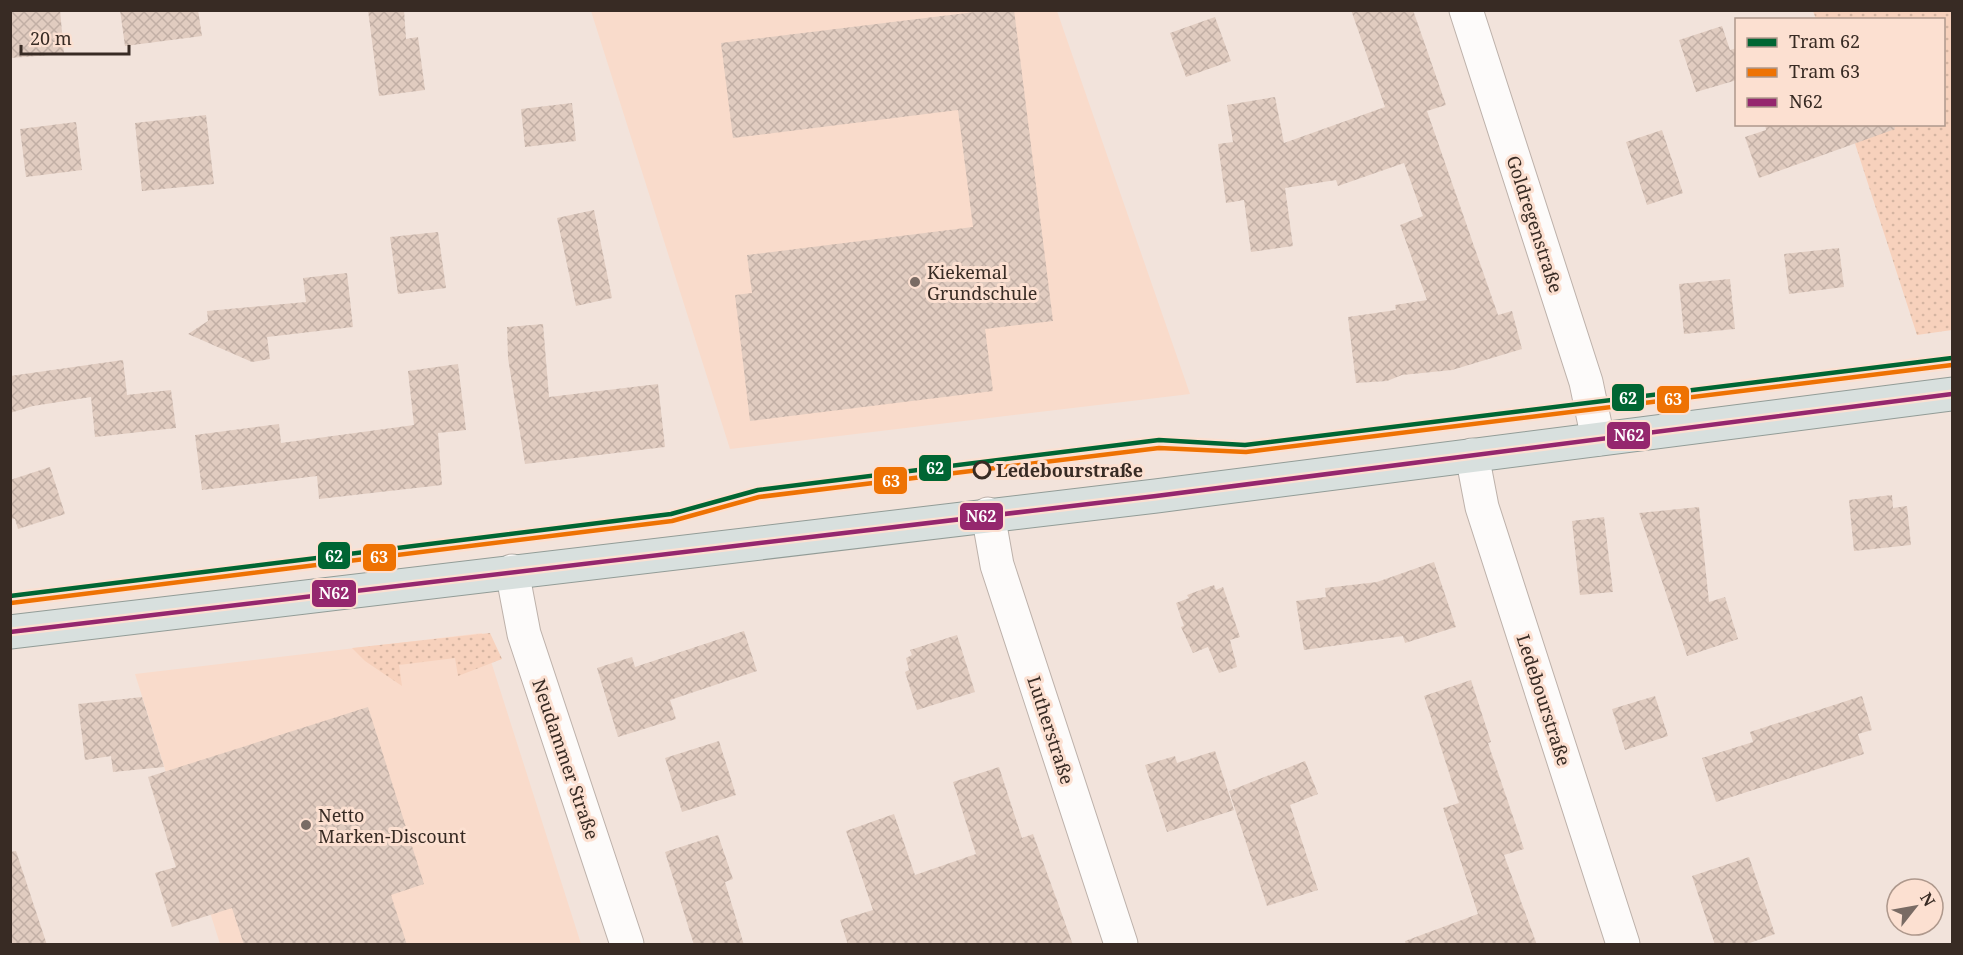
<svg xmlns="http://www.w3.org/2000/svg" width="1963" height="955" font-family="'Noto Serif',serif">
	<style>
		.built { fill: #f9dbcb }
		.grass { fill: url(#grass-dots) }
		.building { fill: url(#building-cross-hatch) }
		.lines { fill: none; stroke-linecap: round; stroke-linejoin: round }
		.minor-casing { stroke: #bdb1aa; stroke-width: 35 }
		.major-casing { stroke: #929c97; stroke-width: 35 }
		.minor { stroke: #fdfbfa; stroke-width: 33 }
		.major { stroke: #d8e0de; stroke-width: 33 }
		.bus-1-casing { stroke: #fce0d1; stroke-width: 9 }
		.bus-1 { stroke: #95276e; stroke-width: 4.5 }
		.tram-1-casing { stroke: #fce0d1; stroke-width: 9 }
		.tram-2-casing { stroke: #fce0d1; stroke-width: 9 }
		.tram-1 { stroke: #063; stroke-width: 4.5 }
		.tram-2 { stroke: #ee7203; stroke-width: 4.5 }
		.poi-dot { fill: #796b64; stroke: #fce0d1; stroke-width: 2 }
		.stop-dot { fill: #fce0d1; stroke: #382b24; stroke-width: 3 }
		.labels { text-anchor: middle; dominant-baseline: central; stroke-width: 6; stroke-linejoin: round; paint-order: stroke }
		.street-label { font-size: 18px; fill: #382b24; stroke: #fce0d1 }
		.poi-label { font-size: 18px; fill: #382b24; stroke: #fce0d1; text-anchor: start }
		.stop-label { font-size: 18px; font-weight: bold; fill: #382b24; stroke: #fce0d1; text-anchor: start }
		.line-badge { stroke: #fce0d1; stroke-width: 2 }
		.badge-label { font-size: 16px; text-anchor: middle; font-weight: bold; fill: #fff }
	</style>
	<defs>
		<pattern id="grass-dots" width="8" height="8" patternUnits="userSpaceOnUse" patternTransform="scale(1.5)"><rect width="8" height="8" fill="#f7d1bc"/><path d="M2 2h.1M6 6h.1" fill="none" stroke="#d4b4a1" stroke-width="1.8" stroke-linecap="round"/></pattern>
		<pattern id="building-cross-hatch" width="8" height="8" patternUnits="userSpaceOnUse" patternTransform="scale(1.5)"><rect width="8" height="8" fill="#e1ccc0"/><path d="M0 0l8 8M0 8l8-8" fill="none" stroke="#c2afa5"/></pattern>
	</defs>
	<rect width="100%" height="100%" fill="#f2e3db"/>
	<path class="built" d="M591,11H1057L1190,394L730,449Z
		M482,633L581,944H220L135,674Z"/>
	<path class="grass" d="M1813,11H1952V330L1917,335L1849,125L1944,124V20L1816,19Z
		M490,633L502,659L458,676L455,658L399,665L402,686L365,661L352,648Z"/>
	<path class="building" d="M10,10H60L64,54L10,58Z
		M120,10H198L202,36L125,46Z
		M368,10H404L406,39L418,37L425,90L379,96Z
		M991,10H1014L1053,321L985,329L993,391L750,421L735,295L752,293L747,255L973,227L958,110L733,138L721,43Z
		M1351,10H1413L1446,105L1427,111L1498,315L1512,311L1522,349L1452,370L1402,375L1387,381L1356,383L1348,317L1396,310L1395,305L1427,300L1400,225L1423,216L1404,163L1338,186L1336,180L1285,188L1293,246L1251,252L1244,200L1226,203L1218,144L1233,142L1227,105L1275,97L1284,143L1385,107Z
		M1215,17L1231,61L1186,77L1170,33Z
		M1722,26L1730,50L1737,48V80L1696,92L1679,40Z
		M572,103L576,141L525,147L521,109Z
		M206,115L214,184L142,191L135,123Z
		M76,122L82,170L26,177L20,129Z
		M1765,124H1894L1895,129L1759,178L1745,137L1766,130Z
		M1662,130L1683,193L1647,205L1626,142Z
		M594,210L612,298L576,306L557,218Z
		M438,232L446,288L398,294L390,237Z
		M1839,248L1844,287L1789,294L1784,254Z
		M347,273L353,327L267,337L270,359L252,362L188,334L208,321L207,311L306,302L303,278Z
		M1730,279L1735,329L1684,334L1679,284Z
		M543,324L549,397L658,384L665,447L525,464L508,358L507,327Z
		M123,360L127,395L171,390L176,428L95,437L91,397L33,406L10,413V376Z
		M458,364L466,430L438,433L442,485L319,499L317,476L202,490L195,435L279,424L281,443L414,425L408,371Z
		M50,467L65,514L18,529L15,519L10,518V480Z
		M1892,495L1893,508L1907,506L1911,545L1854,551L1849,500Z
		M1699,507L1709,602L1725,597L1738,639L1687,656L1639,513Z
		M1604,517L1613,592L1580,595L1572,521Z
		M1434,562L1456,627L1405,643L1403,636L1304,650L1296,601L1326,597L1325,588L1377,582Z
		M1214,585L1216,590L1223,587L1240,637L1230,640L1237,667L1219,673L1208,647L1193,653L1181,627L1184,626L1176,603L1189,598L1187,595Z
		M744,631L757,671L670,700L676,719L618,737L597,668L632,657L635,667Z
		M957,635L975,692L917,710L905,672L909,670L906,658L912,655L910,650Z
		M1471,680L1491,742L1488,743L1524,849L1504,855L1537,945H1406L1405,941L1478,914L1443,808L1459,803L1424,696Z
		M1655,696L1668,736L1625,750L1612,709Z
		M1862,696L1872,730L1858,734L1864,754L1716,802L1702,758L1753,742L1750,732Z
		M142,697L164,767L113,772L111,756L85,760L78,704Z
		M368,707L424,884L391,895L407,945H244L232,908L172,927L155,873L176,867L148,777Z
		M719,741L736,795L682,812L665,758Z
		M1215,751L1234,810L1167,832L1145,765L1175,756L1177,763Z
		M1305,761L1318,794L1290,805L1318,890L1267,906L1229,791Z
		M999,767L1022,838L1033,834L1073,945H848L840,920L873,910L846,831L894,814L915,875L976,854L953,782Z
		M718,835L733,879L725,882L744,945H694L665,852Z
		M16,851L47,945H10V852Z
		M1749,857L1775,934L1744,945H1715L1692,876Z"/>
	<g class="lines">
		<defs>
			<path id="minor" d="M1466,10L1586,382L1598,439
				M1472,455L1482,507L1623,944
				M988,514L997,565L1121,944
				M512,571L524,634L627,944"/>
			<path id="major" d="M10,632L1156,496L1952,394"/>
		</defs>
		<use href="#minor" class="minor-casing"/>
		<use href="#major" class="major-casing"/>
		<use href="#minor" class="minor"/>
		<use href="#major" class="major"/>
		<defs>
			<path id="bus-1" d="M10,632L1156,496L1952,394"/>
		</defs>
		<use href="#bus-1" class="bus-1-casing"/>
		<use href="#bus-1" class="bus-1"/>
		<defs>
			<path id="tram-1" d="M10,596L671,514L758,490L1159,440L1245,445L1952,358"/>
			<path id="tram-2" d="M11,603L672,521L759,497L1159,448L1246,452L1952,365"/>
		</defs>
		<use href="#tram-1" class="tram-1-casing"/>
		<use href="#tram-2" class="tram-2-casing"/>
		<use href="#tram-1" class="tram-1"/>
		<use href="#tram-2" class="tram-2"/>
	</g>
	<g class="poi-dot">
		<circle cx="915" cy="282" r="6"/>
		<circle cx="306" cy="825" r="6"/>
	</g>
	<circle class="stop-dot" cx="982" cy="470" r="8"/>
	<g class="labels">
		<g class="street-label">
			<text transform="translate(1535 224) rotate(72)">Goldregenstraße</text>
			<text transform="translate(1544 700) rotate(72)">Ledebourstraße</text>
			<text transform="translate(1051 730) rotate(72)">Lutherstraße</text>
			<text transform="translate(566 759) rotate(71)">Neudammer Straße</text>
		</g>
		<g class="poi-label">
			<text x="927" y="272">Kiekemal<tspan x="927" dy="21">Grundschule</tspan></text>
			<text x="318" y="815">Netto<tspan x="318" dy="21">Marken-Discount</tspan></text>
		</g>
		<g class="stop-label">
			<text x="996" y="470">Ledebourstraße</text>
		</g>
	</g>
	<g class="line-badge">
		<rect x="1611" y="383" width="34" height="29" rx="6" fill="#063"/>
		<rect x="1656" y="385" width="34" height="29" rx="6" fill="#ee7203"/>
		<rect x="1606" y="421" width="45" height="29" rx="6" fill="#95276e"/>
		<rect x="918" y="454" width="34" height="28" rx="6" fill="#063"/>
		<rect x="873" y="466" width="35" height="29" rx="6" fill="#ee7203"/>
		<rect x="959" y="502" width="45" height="29" rx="6" fill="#95276e"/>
		<rect x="317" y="541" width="34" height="29" rx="6" fill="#063"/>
		<rect x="362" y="543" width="35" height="29" rx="6" fill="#ee7203"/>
		<rect x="311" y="579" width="46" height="29" rx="6" fill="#95276e"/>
	</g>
	<g class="badge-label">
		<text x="1628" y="404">62</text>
		<text x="1673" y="405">63</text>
		<text x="1629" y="441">N62</text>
		<text x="935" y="474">62</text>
		<text x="891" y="487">63</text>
		<text x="981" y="522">N62</text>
		<text x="334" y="562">62</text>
		<text x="379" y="563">63</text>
		<text x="334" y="599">N62</text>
	</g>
	<rect width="1963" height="955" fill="none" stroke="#382b24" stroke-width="24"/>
	<rect x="1735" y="18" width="210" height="108" fill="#fce0d1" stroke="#ae988c" stroke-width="1.5"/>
	<rect x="1747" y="38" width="30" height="9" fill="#006633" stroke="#ae988c" stroke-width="1.5"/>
	<text x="1789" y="48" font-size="18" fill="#382b24">Tram 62</text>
	<rect x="1747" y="68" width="30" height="9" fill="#ee7203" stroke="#ae988c" stroke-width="1.5"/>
	<text x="1789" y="78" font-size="18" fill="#382b24">Tram 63</text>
	<rect x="1747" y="98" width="30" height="9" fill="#95276e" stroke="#ae988c" stroke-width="1.5"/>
	<text x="1789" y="108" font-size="18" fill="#382b24">N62</text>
	<g transform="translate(1915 907) rotate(59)"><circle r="28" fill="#fce0d1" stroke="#ae988c" stroke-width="1.5"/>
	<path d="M0-4.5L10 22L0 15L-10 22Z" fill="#796b64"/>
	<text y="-9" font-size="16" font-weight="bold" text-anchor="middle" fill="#382b24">N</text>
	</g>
	<path d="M21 45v9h108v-9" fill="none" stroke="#382b24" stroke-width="3"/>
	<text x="30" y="45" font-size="18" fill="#382b24" stroke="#fce0d1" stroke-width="4.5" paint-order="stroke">20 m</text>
</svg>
